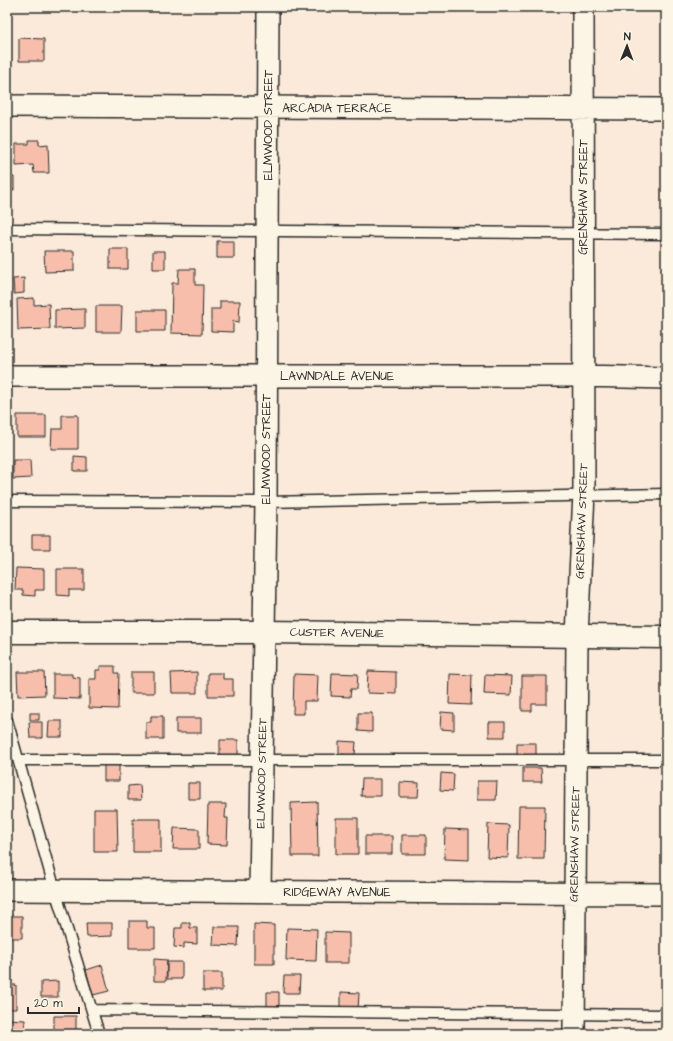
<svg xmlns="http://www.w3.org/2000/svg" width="673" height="1041" font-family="'Architects Daughter',sans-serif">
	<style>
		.building { fill: #f7bfab; stroke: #2b2b2b }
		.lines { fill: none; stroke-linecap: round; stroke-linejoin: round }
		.service-casing { stroke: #2b2b2b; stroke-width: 13 }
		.minor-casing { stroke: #2b2b2b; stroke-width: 24 }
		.tertiary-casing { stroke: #2b2b2b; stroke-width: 25 }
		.service { stroke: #fcf5e5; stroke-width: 10 }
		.minor { stroke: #fcf5e5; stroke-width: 21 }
		.tertiary { stroke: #fcf5e5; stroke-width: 22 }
		.labels { text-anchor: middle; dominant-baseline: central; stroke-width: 4; stroke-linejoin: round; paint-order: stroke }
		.street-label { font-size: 12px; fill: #2b2b2b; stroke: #fcf5e5 }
	</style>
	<rect width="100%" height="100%" fill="#fbead9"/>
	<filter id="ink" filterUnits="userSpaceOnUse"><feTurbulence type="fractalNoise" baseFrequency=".025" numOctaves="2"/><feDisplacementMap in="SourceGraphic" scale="8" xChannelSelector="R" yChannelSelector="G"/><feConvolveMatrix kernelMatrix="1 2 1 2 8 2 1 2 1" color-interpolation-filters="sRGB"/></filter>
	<g filter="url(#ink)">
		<path class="building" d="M19,38L44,39V61H19Z
			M29,140H39V145L48,144L49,173H34L33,165L16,166V144H29Z
			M7,177H14V190H7Z
			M217,241H234V258H217Z
			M110,249H128V269H110Z
			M44,251H74V271L45,272Z
			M153,251H165V269H153Z
			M179,269H195V285H203L202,334L171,333L172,283H178Z
			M24,278V293L14,294L13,279Z
			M7,288H10V303H7Z
			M34,298V305L49,304L50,329L18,330L17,299Z
			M220,301H240L239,322L233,321V332L211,331V309H220Z
			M96,306H122L121,332H96Z
			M85,309V328L55,329V310Z
			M137,310H165V331H137Z
			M17,415H46V437H17Z
			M62,415H78V449H51L52,429H62Z
			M74,456L87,457V471H74Z
			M13,460H30L31,478L13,479Z
			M32,535H50V549H32Z
			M16,568L44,569V590H35V596L23,595V590H15Z
			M57,569H84V590H69V596L57,595Z
			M100,666H115V673H119L118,709L89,708V679H96V670H100Z
			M368,671L396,672V694L367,693Z
			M17,672H44L45,695L18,696Z
			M131,672H154V693H131Z
			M197,672V693H172L171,673Z
			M208,673H223V679H233V696H208Z
			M332,673L358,674L357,689H351L350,697L331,696Z
			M53,674H72V677L80,678V699L53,698Z
			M294,674L318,675L317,701H304V714H293Z
			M450,674L472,675L471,705L449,704Z
			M485,675L512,676L511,695L484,694Z
			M522,676H547V704H532V711H522Z
			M441,712L454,713V730L440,729Z
			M30,713H39V720H30Z
			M358,713H372V732L358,731Z
			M151,716H163V739H146V722H151Z
			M176,718H201V733H176Z
			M49,721H62V737H48Z
			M29,722H42V738H30Z
			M489,722H505V737H489Z
			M220,740H238V756H220Z
			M339,741L356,742L355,755L339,754Z
			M517,743H536V755H517Z
			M104,765H119V781H104Z
			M523,768H541L542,782H523Z
			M441,773L454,774L453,791L440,790Z
			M362,779H381V796H361Z
			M477,781H497L496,800H477Z
			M400,782L419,783L418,797H400Z
			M188,783H200V799H188Z
			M140,785L141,800H128V786Z
			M317,802L318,856H292L291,803Z
			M208,804H226L225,818H228L227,845L207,844Z
			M519,806H545L544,859H518Z
			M94,809H117L118,852H94Z
			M336,818H358V854H336Z
			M133,819H161V852H133Z
			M488,824L509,825L508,858L487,857Z
			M174,828L199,829V849H173Z
			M445,829L469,830V860L444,859Z
			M402,835H426V854H402Z
			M365,836H392V854H365Z
			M7,916H22V938H7Z
			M129,921H147V928H155V948H129Z
			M86,923H112V936L87,937Z
			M182,923H190V928H197V944L184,943V948L174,947L175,928H182Z
			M254,924L274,925V964H254Z
			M214,927H239L238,946L213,945Z
			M287,928L317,929L316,961L286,960Z
			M325,932L349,933V963H325Z
			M154,959L167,960L166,981H154Z
			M167,962H182V979H167Z
			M102,965L109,991L93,995L86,970Z
			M203,973H222V991H203Z
			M284,976H300L299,993H283Z
			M58,981V997H41V982Z
			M7,985H16V1009H7Z
			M267,992H279V1009L267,1008Z
			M341,992L359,993L358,1010H341Z
			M54,1016H76V1033L54,1034Z
			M7,1019L25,1020L24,1034H7Z"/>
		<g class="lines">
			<defs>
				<path id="service" d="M7,229L666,234
					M7,501L266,502L666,494
					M7,720L55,890L99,1034
					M19,760H666
					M92,1010L666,1015"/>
				<path id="minor" d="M7,106L666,109
					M7,376H583L666,378
					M7,890L666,894
					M260,891L266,502L268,7
					M574,1034L577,635L584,494L583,7"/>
				<path id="tertiary" d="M7,632H264L666,637"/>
			</defs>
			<use href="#service" class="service-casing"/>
			<use href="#minor" class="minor-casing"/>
			<use href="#tertiary" class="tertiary-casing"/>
			<use href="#service" class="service"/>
			<use href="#minor" class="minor"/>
			<use href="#tertiary" class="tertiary"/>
		</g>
	</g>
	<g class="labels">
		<g class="street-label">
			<text x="337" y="108">ARCADIA TERRACE</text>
			<text transform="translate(268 125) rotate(-90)">ELMWOOD STREET</text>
			<text transform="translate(583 197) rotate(-90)">GRENSHAW STREET</text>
			<text x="337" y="376">LAWNDALE AVENUE</text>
			<text transform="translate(266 449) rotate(-90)">ELMWOOD STREET</text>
			<text transform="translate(582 521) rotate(-88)">GRENSHAW STREET</text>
			<text transform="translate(337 633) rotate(1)">CUSTER AVENUE</text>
			<text transform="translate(262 773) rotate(-89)">ELMWOOD STREET</text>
			<text transform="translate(575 844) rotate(-89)">GRENSHAW STREET</text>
			<text x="337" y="892">RIDGEWAY AVENUE</text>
		</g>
	</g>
	<rect width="673" height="1041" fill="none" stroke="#fcf5e5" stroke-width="24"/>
	<rect x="12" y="12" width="649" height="1017" fill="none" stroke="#2b2b2b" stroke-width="1.5" filter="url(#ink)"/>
	<g transform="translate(627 46) rotate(1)" stroke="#fcf5e5" stroke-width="3" paint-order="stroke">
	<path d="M0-3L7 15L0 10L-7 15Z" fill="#2b2b2b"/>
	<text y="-6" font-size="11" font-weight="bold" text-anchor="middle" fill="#2b2b2b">N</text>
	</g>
	<path d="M28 1007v6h51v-6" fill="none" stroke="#2b2b2b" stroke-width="2"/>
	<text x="34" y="1007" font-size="12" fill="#2b2b2b" stroke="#fcf5e5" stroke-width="3" paint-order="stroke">20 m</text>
</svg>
